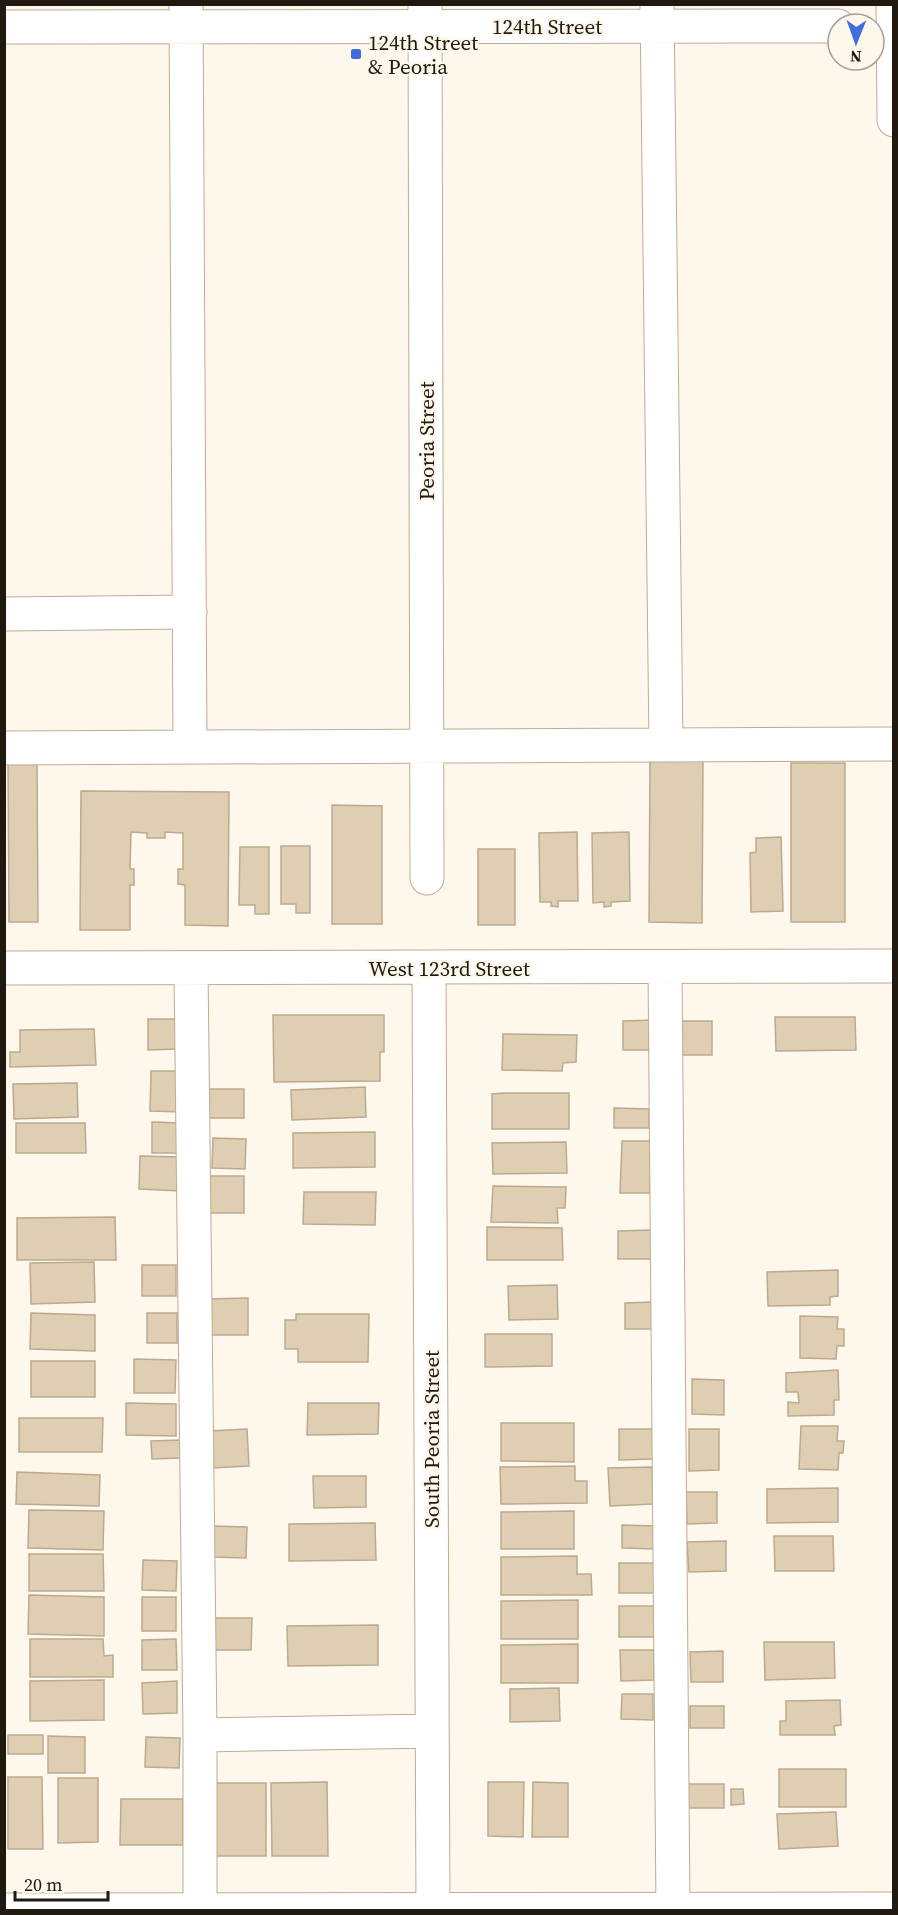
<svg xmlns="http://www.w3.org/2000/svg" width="898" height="1915" font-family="'Source Serif 4',serif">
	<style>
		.building { fill: #dfceb2; stroke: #baaa8f; stroke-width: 1.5 }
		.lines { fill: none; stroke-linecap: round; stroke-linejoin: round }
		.minor-casing { stroke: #bdac91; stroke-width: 35 }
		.minor { stroke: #fff; stroke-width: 33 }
		.poi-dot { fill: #406dde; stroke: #fef7ec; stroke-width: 2 }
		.labels { text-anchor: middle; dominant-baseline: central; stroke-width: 5; stroke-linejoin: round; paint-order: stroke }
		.street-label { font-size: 21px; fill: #20190f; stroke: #fef7ec }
		.poi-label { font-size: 21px; fill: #20190f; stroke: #fef7ec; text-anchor: start }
	</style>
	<rect width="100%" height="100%" fill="#fef7ec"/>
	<path class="building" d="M8,760H37L38,922H9Z
		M650,761H703L702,923L649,922Z
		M791,763H845V922H791Z
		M81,791L229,792L228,926L185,925V885L178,884V869H183V833L165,832V838H147V833L131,832L130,869H134V885H130V930H80Z
		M332,805L382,806V924H332Z
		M577,832L578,901H558V907L551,906V902H540L539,833Z
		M629,832L630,901L611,902V906L604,907V902L593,903L592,833Z
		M781,837L783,911L751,912L750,853L756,852V838Z
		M281,846H310V913H296V904H281Z
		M240,847H269V914H255V905H239Z
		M478,849H515V925H478Z
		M273,1015H384V1052H380V1081L274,1082Z
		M775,1017H855L856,1050L776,1051Z
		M148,1019H179V1049L148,1050Z
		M654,1020V1050H623V1021Z
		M681,1021H712V1055H681Z
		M94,1029L96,1065L10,1067V1052H20V1030Z
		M503,1034L577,1035L576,1062L563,1063L562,1071L502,1070Z
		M151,1071H183L182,1112L150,1111Z
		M77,1083L78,1117L14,1119L13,1084Z
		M365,1087L366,1117L292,1120L291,1090Z
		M209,1089H244V1118H209Z
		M504,1093H569V1129H492V1094Z
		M614,1108L649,1109V1128H614Z
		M152,1122L180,1123L179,1153H152Z
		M16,1123H85L86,1153H16Z
		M375,1132V1167L293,1168V1133Z
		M213,1138L246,1139L245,1169L212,1168Z
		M622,1141H651L650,1193H620Z
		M566,1142L567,1173L493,1174L492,1143Z
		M140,1156L181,1157L180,1191L139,1189Z
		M209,1176H244V1213H209Z
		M493,1186L566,1187L565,1208H557L558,1223L491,1222Z
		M304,1192H376L375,1225L303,1224Z
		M115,1217L116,1260H17V1218Z
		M487,1227L562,1228L563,1260H487Z
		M651,1230V1259H618V1231Z
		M94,1262L95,1302L31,1304L30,1263Z
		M142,1265H176V1296H142Z
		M838,1270V1296L830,1297V1305L768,1306L767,1272Z
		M557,1285L558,1319L509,1320L508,1286Z
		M248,1298V1335H208L207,1299Z
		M652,1302V1329H625V1303Z
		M31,1313L95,1315V1351L30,1349Z
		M147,1313H177V1343H147Z
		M296,1314H369L368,1362H298V1349H285V1320H296Z
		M800,1316L838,1317L837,1329H844V1346H837L836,1359L800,1358Z
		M485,1334H552V1366L485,1367Z
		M134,1359L176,1360L175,1393H134Z
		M31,1361H95V1397H31Z
		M838,1370L839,1400H834V1415L788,1416V1402L799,1403L798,1392H786V1373Z
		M692,1379L724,1380V1415L692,1414Z
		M126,1403L176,1404V1436L126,1435Z
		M308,1403H379L378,1434L307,1435Z
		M19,1418H103L102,1452H19Z
		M501,1423H574V1462L501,1461Z
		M801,1426H838L837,1441H844L843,1453H839L838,1470L799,1469Z
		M247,1429L249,1466L212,1468L209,1431Z
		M619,1429H653V1459L619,1460Z
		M689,1429H719V1470L689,1471Z
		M180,1440L181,1458L152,1459L151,1441Z
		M575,1466V1481H587V1503L501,1504L500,1467Z
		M652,1467L653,1504L610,1506L608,1468Z
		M17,1472L100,1475L99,1506L16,1504Z
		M313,1476H366V1507L314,1508Z
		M838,1488V1522L767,1523V1489Z
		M686,1492H717V1523L687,1524Z
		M29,1510L104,1511L103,1550L28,1548Z
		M574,1511V1549H501V1512Z
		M375,1523L376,1560L289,1561V1524Z
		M622,1525L656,1526L655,1549L622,1548Z
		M212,1526L247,1527L246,1558L212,1557Z
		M774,1536H833L834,1571H775Z
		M726,1541V1571L689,1572L687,1542Z
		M29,1554H103L104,1591H29Z
		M577,1556V1574H591L592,1595H501V1557Z
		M143,1560L177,1561L176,1591L142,1590Z
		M619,1563H656L657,1593H619Z
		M29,1595L104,1597V1636L28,1634Z
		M142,1597H176V1631H142Z
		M578,1600V1639H501V1601Z
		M619,1606H657L656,1637H619Z
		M214,1618H252L251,1650H214Z
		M378,1625V1665L288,1666L287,1626Z
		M30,1639H103L104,1656L113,1655V1677H30Z
		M176,1639L177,1670H142V1640Z
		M764,1642H834L835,1678L765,1680Z
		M578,1644V1683H501V1645Z
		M620,1650H654V1680L621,1681Z
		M723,1651V1682H691L690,1652Z
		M104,1680V1720L30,1721V1681Z
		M177,1681V1713L143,1714L142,1683Z
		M559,1688L560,1721L510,1722V1689Z
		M622,1694H653V1720L621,1719Z
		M840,1700L841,1725L834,1726L835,1735H780V1721H786V1701Z
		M690,1706H724V1728H690Z
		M8,1735H43V1754H8Z
		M48,1736L85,1737V1773H48Z
		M146,1737L180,1738L179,1768L145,1767Z
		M779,1769H846V1807H779Z
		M8,1777H42L43,1849H8Z
		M58,1778H98V1842L58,1843Z
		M327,1782L328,1856H272L271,1783Z
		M488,1782H524L523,1837L488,1836Z
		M533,1782L568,1783V1837H532Z
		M211,1783H266V1856H211Z
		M686,1784H724V1808H686Z
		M731,1789H743L744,1804L731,1805Z
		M121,1799H183V1845H120Z
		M836,1812L838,1846L779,1849L777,1814Z"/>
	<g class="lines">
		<defs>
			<path id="minor" d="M425,4L427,878
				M893,4L894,120
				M186,6L190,747
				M657,6L666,745
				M4,27L838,26
				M4,614L190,612
				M4,748L894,744
				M665,967L673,1909
				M4,968L894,966
				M429,968L433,1910
				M191,969L200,1735V1910
				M200,1735L432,1731
				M4,1910L894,1909"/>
		</defs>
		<use href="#minor" class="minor-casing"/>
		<use href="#minor" class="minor"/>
	</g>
	<rect class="poi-dot" x="350" y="48" width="12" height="12" rx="3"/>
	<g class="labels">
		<g class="street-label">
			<text x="547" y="26">124th Street</text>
			<text transform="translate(426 441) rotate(-90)">Peoria Street</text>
			<text x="449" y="968">West 123rd Street</text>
			<text transform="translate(431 1439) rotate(-90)">South Peoria Street</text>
		</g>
		<g class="poi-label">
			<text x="368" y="42">124th Street<tspan x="368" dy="24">&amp; Peoria</tspan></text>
		</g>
	</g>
	<rect width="898" height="1915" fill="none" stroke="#20190f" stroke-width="12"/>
	<g transform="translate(856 42) rotate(181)"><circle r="28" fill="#fef7ec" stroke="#a59e94" stroke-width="1.5"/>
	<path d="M0-4.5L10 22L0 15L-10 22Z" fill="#406dde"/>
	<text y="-9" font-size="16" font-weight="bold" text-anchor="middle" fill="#20190f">N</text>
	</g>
	<path d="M15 1891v9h93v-9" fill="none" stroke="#20190f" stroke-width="3"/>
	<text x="24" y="1891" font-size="18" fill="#20190f" stroke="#fef7ec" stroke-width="4.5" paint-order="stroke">20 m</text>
</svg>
